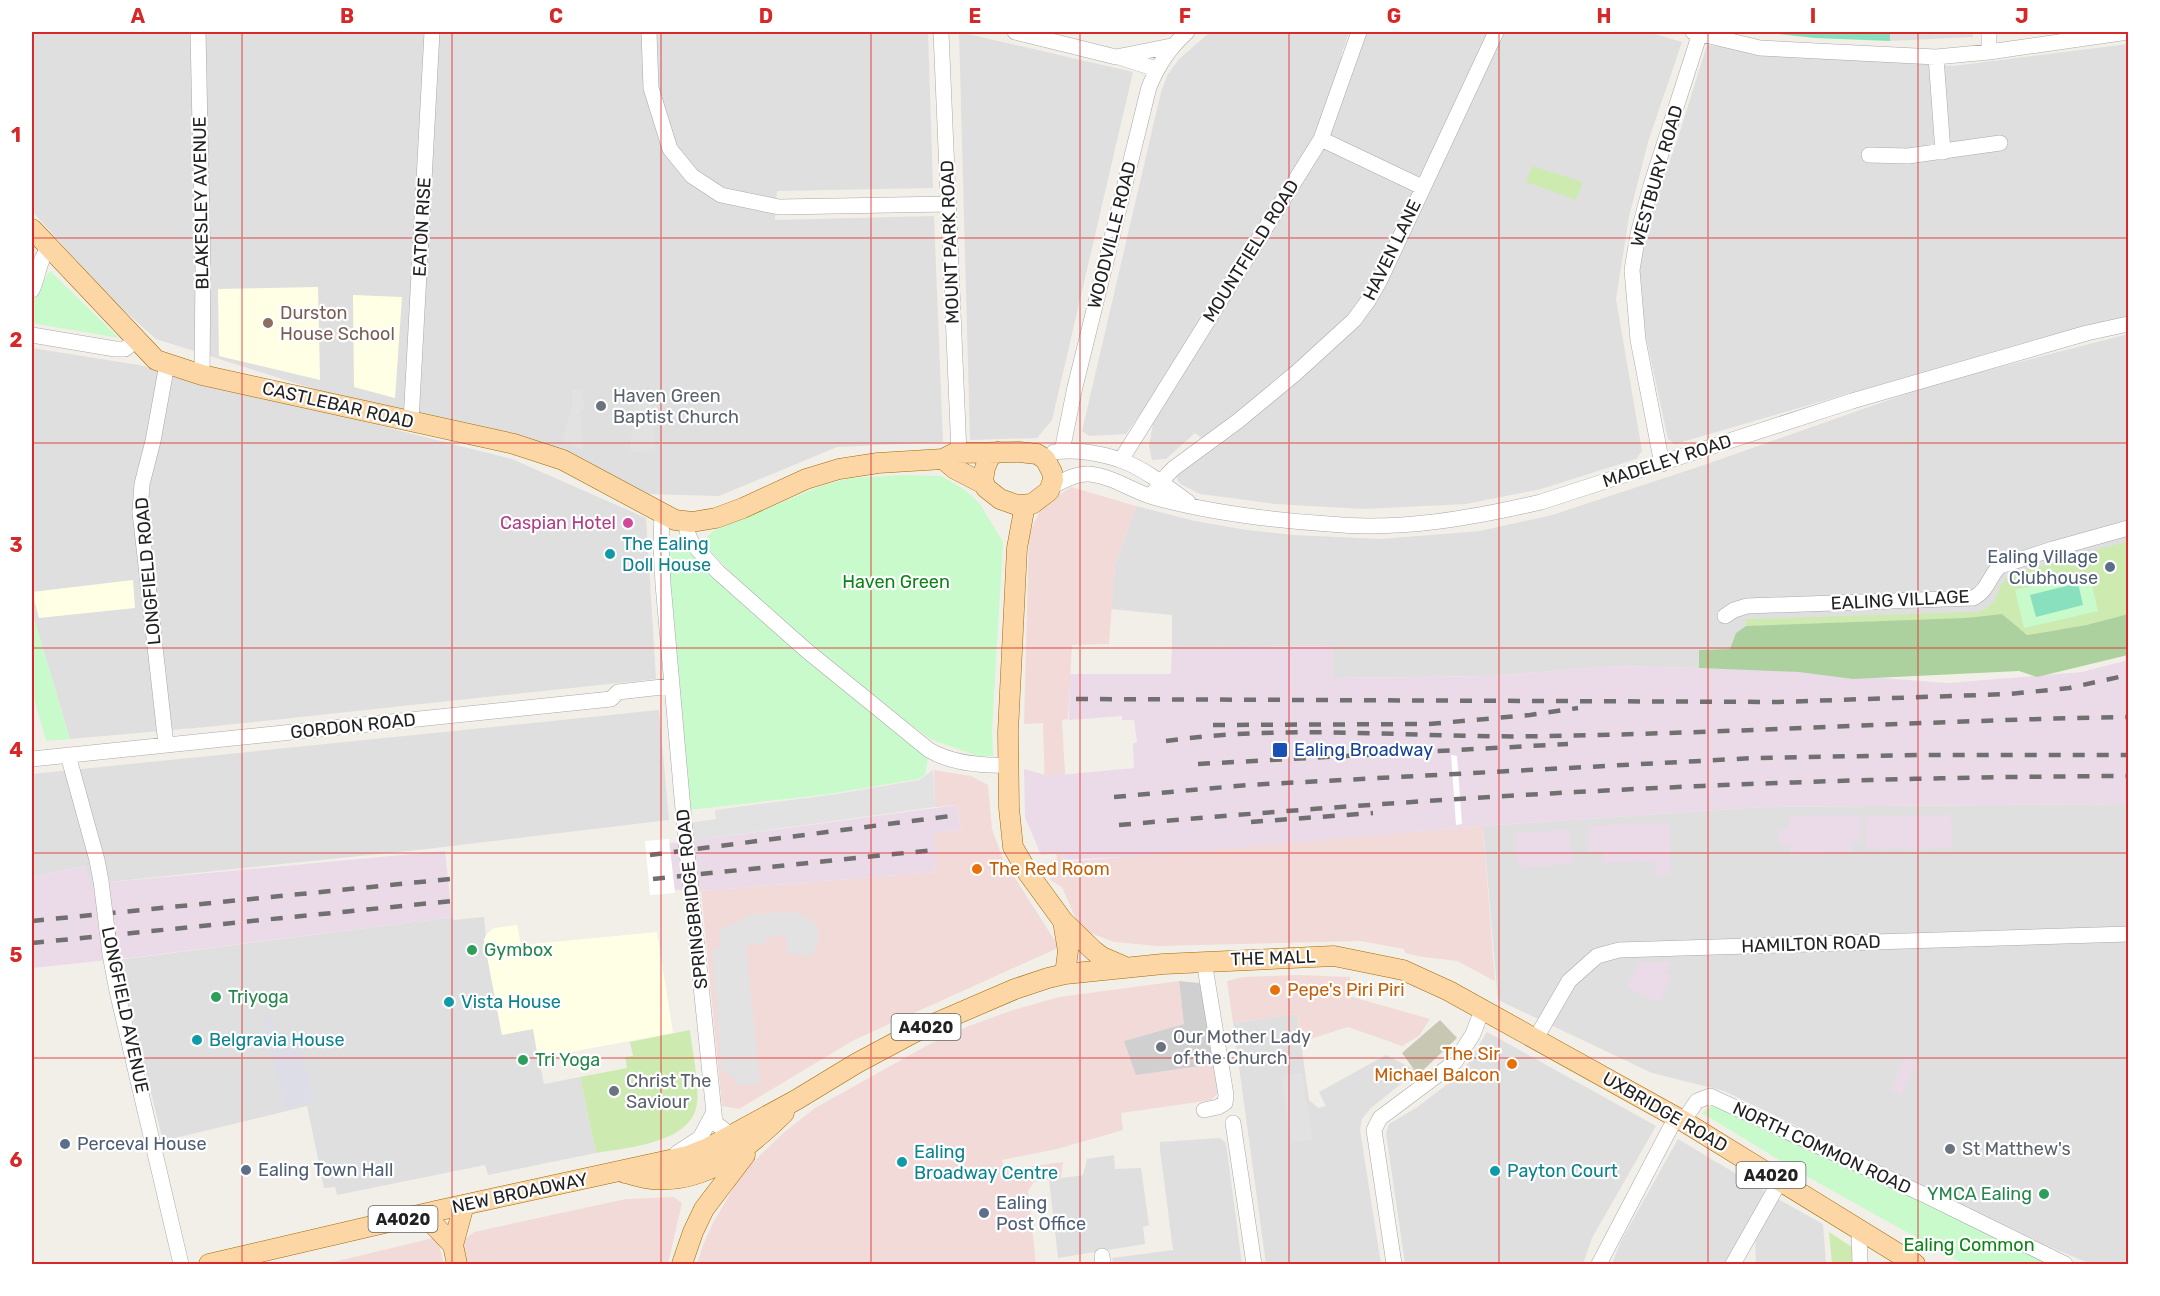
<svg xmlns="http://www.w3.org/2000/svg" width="2160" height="1296" font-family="Rubik,sans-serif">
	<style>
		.residential { fill: #e0dfdf }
		.commercial { fill: #f2dad9 }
		.industrial { fill: #ebdbe8 }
		.education { fill: #ffffe5 }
		.religious { fill: #d0d0d0 }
		.construction { fill: #c7c7b4 }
		.grass { fill: #cdebb0 }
		.forest { fill: #add19e }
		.park { fill: #c8facc }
		.pitch { fill: #88e0be }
		.parking { fill: #e2e2e2 }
		.plaza { fill: #dddde8 }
		.pier { fill: #fff }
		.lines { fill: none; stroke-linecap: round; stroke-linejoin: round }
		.minor-casing { stroke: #a9a9a9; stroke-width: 16 }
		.major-casing { stroke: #a06b00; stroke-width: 21 }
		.minor { stroke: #fff; stroke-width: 15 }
		.major { stroke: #fcd6a4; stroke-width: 20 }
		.rail { stroke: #707070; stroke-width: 4.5; stroke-dasharray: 12 12; stroke-linecap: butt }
		.minor-bridge-casing { stroke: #a9a9a9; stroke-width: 16; stroke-linecap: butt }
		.minor-bridge { stroke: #fff; stroke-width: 15 }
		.grid { fill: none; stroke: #d62828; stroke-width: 1.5; stroke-opacity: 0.55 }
		.education-dot { fill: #8d6e63; stroke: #fff; stroke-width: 2 }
		.worship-dot { fill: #6b7280; stroke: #fff; stroke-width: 2 }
		.hotel-dot { fill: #d1479c; stroke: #fff; stroke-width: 2 }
		.culture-dot { fill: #0f9aa8; stroke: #fff; stroke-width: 2 }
		.service-dot { fill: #5c6f8a; stroke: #fff; stroke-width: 2 }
		.transit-dot { fill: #1a4fb4; stroke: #fff; stroke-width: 2 }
		.food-dot { fill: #e8710a; stroke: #fff; stroke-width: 2 }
		.leisure-dot { fill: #2e9e5b; stroke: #fff; stroke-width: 2 }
		.labels { text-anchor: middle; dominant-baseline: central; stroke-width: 4.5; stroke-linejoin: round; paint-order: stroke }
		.shield { fill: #fff; stroke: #646464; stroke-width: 1.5 }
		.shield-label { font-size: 16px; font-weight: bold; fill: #222 }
		.street-label { font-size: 18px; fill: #222; stroke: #fff }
		.education-label { font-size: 18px; fill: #785e54; stroke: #fff; text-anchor: start }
		.worship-label { font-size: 18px; fill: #5b616d; stroke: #fff; text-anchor: start }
		.hotel-label { font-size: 18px; fill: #b23c85; stroke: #fff; text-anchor: end }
		.culture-label { font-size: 18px; fill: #0d838f; stroke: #fff; text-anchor: start }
		.service-label { font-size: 18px; fill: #4e5e75; stroke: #fff; text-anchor: start }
		.park-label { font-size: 18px; fill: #0c8416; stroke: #fff }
		.transit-label { font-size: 18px; fill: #164399; stroke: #fff; text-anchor: start }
		.food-label { font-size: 18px; fill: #c56008; stroke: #fff; text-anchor: start }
		.leisure-label { font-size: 18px; fill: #27864d; stroke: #fff; text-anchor: start }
		.neatline { fill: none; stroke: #d62828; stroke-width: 2 }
		.grid-label { font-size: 20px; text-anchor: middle; font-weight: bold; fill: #d62828 }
	</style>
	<rect width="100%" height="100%" fill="#f2efe9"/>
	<path class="residential" d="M32,32H928L933,188L777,191L775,220L934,216L943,442L837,447L719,496L646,494L156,339L109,297L32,211Z
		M959,32L1133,72L1052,420L1037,438L970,440Z
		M1210,32H1349L1341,56L1357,55L1366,32H1648L1682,42L1648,142L1629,217L1616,299L1642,451L1636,459L1541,489L1466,504L1363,509L1275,504L1200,494L1182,485L1178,481L1176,474L1211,445L1195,433L1166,459L1152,460L1149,446L1154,417L1143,410L1126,434L1089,436L1082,431L1161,92L1168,74L1179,59Z
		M1890,32H1973V37L1890,41Z
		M2128,44V316L2033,340L1675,444L1668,439L1635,286L1653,204L1677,141L1707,45L1832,58L1953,66Z
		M2128,334V614L1977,641L1699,650V668L1615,666L1490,676L1333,678L1332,646L1172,648V615L1111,609L1115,565L1136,506L1195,521L1247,530L1293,535L1380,539L1480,531L1552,515L1704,465L1934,384Z
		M32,348L139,365L512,459L646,518L656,679L206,727L70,739L32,612Z
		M659,710L669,820L427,849L89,884L85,866L32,877V774Z
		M2128,804V1264H2091L2043,1244L1724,1091L1652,1073L1498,1000L1483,826L1761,807Z
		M452,917L453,920L484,917L486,935L484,940L502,1034L533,1029L544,1084L580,1077L596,1153L488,1175L485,1165L337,1195L335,1187L324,1188L307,1106L163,1141L118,960Z
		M1297,1014L1309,1100L1318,1108L1326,1106L1319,1092L1386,1055L1417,1071L1371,1108L1362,1119L1360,1130L1381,1264H1266L1233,1023Z
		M1487,1032L1656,1126L1592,1238L1583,1264H1405L1386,1133L1389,1124L1416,1108L1461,1074Z
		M1220,1138L1226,1143L1242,1264H1113L1112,1258L1173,1250L1160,1150V1142Z
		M1678,1139L1768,1193L1726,1264H1612L1621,1241Z
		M1114,1155L1115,1169L1141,1168L1149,1225L1143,1227L1145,1244L1058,1258L1049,1180L1083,1175L1087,1159Z
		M1776,1198L1823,1224L1826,1264H1756L1755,1235Z"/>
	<path class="commercial" d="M1071,487L1136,506L1115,565L1109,644L1072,645L1068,719L1062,720L1069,843H1059L1064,862L1483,826L1495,981L1457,961L1423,957L1405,953L1404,949L1360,941L1158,946L1114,942L1080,929L1062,887L1050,880L1051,860L1057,859L1045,790L1043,723L1024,724L1029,534L1042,506Z
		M934,770L971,776L988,785L992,829L1003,859L1057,944L1058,948L854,1040L739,1109L722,1106L701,891L936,872L933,833L961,830L957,805L935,807Z
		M1298,975L1350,977L1349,996L1430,1019L1419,1036L1402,1046L1348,1027L1301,1042L1297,1014L1233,1023L1227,981L1243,977Z
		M1179,981L1184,1024L1124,1041L1214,1064L1218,1093L1212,1100L1121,1113L1123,1130L1057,1149L1002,1160L1003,1165L1010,1169L1063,1162L1061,1178L1034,1182L1028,1191L1036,1264H697L703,1245L713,1223L743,1172L783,1133L815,1108L928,1045L969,1026L1013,1010L1059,997Z
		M674,1197L682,1203L668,1264H467L462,1241L474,1232L626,1199Z
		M437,1237L444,1264H325Z"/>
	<path class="industrial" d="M1332,646L1333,678L1490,676L1615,666L1773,670L1948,683L2082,672L2128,660V804L1761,807L1483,826L1140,856L1064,860L1062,853L1041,855L1025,817L1024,769L1049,776L1134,768L1133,744L1137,742L1134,720H1122V716L1069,720L1070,674H1171L1172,648Z
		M957,805L961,830L934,833L936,872L701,891L654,889L649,845L691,841Z
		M1860,815V842H1852V852L1790,855V845H1779L1778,829H1789V816Z
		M1951,815L1952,848L1865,849V817Z
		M1669,823L1671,875L1656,876L1655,861L1603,863V852H1589L1588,826Z
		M1569,830L1572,864L1518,867L1516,833Z
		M445,851L452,917L138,957L32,968V877L86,866L89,884Z
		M1640,962H1671L1664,973L1672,976L1660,1003L1627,987Z
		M1905,1057L1917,1062L1901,1096L1890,1090Z"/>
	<path class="education" d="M318,287L320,380L219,356L218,289Z
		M353,295L402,297L395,398L354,387Z
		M133,580L135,608L39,618L32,592Z
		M517,925L521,945L657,932L673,1033L538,1058L533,1029L502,1035L484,940L486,935L494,928Z"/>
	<path class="religious" d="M1179,981L1199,983L1203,987L1214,1064L1136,1075L1124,1041L1184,1024Z"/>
	<path class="construction" d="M1440,1020L1457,1038L1418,1075L1402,1053Z"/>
	<path class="grass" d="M1532,166L1583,182L1576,200L1526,182Z
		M2128,541V614L2086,625L2027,635L2002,614L1966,618L1746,626V619L1978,612C2004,602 1993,587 2010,575Z
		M690,1030C692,1050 701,1089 696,1108C688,1143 626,1148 596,1153L580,1077L627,1068L625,1057L633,1056L630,1042Z
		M1829,1232L1852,1247L1854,1264H1832Z"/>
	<path class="forest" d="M2002,614L2027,635L2086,625L2128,614V655L2037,677L2019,671L1853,679L1799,672L1699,668V650L1730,649L1736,633L1746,626L1966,618Z"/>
	<path class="park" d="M50,271L119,338L32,323V299Z
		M905,475L941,476L965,490L980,504L1003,542L992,730L993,756H978L932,740L859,687L779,624L702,542L713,531L821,486L851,478Z
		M677,543L683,545L773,631L928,758L925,775L918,779L829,794L689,810L668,554L672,547Z
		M2089,573L2098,611L2024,628L2015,590Z
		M32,612L70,739L46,741L32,692Z
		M1712,1106L1729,1111L2055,1264H1964L1797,1171L1702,1113Z"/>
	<path class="pitch" d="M1759,32H1890V41L1815,38Z
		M2078,583L2083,605L2036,617L2030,595Z"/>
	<path class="parking" d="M572,390H582L585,410H580L583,450L562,441L572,406Z
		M651,397L655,451L630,452L634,405H640V398Z
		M933,770L935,807L691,841L689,823L716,819L715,810L830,795L919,780Z
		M783,912L798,913L817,924L819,938L813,956L787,954L786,935L766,938L765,943L746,946L760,1084L737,1085L735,1077H730L728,1071L722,1072L712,949L720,948L719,930L751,915Z
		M1302,1073L1313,1140L1291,1142L1281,1076Z"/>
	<path class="plaza" d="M271,1014L275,1030L298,1037L314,1102L285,1108L263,1016Z"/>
	<path class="pier" d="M1451,755L1457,756L1462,824L1456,825Z
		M669,839L675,893L650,895L645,841Z"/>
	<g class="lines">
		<defs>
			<path id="minor" d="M198,32L203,271L202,375
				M649,32L651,88L670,149L692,176L721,195L779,207L949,204
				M941,32L959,453
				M1015,32L1116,57L1171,46
				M1693,32L1760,48L1936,57L1989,52L2128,32
				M1989,32V52
				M1119,57L1156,69
				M1936,57L1943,152
				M1321,139L1422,187
				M1869,155L1908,156L2000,143
				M32,290C39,276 38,260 49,248
				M32,335L115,349H125L137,339
				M411,422L432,32
				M1062,451L1075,387L1149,87C1158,65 1169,48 1187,32
				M1054,452C1074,449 1101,453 1120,460C1142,467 1169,488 1188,502
				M1121,460L1321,139L1359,32
				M1662,464L1638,340L1632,270L1638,234L1651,185L1700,33
				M1050,487C1062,482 1075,473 1089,474C1112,476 1132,491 1153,497C1210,513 1270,520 1329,524C1401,531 1472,518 1541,502L1852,401L2087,333L2128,324
				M1151,496L1167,475L1174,468L1238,421L1296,373L1354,320L1368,301L1380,280L1496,32
				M662,512L661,545L663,584L686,843
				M685,521L688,534L692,543L718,572L806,650L929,750C953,764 982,766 1009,765
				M1725,616L1734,610L1747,606L1973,598C1988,591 1989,576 2000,566L2053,549L2128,528
				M166,745L140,512L142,484L153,441L167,364
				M68,755L97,860L101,881
				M32,759L611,699L618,692L671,686
				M692,897L715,1123L731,1135L739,1137
				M110,954L117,991L181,1264
				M1204,961L1226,1095L1225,1103L1218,1107L1204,1110
				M1536,1038L1569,981L1597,956L1619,950L2128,934
				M1683,1121L1697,1101L1710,1096L1929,1197L2065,1264
				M1233,1123L1254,1264
				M677,1153L700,1138L714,1112
				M1859,1230L1860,1264
				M1102,1256L1103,1264
				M1394,1264L1374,1130L1380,1118L1455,1062L1473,1034L1482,1010
				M1599,1264L1676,1117
				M1733,1264L1780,1181"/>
			<path id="major" d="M32,229L156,360L202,375L514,444L563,460L675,520L692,522L716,518L743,508L806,479L839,469L878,463L943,459L955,453L1019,452L1037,454L1045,459L1052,472L1053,480L1049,491L1032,504L1017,505L1000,499L986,488L983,480L985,468L990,456L998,452
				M943,459L955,469L984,484
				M1025,505L1017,548L1008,732L1009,808L1013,847L1028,873L1063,921L1094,951L1102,957L1123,966
				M1063,921L1068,951L1065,974
				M625,1173C634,1175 643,1178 652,1179C706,1184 748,1148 784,1113
				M421,1215L435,1226L453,1245
				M209,1264L436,1211L688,1156L708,1148L796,1100L857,1063L915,1032L1015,989L1048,978L1065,974L1163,964L1334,956L1403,970L1449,991L1683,1121L1915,1264
				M457,1264L453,1245L464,1205
				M682,1264L693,1232L704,1209L745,1155"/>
		</defs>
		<use href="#minor" class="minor-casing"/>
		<use href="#major" class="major-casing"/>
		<use href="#minor" class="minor"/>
		<use href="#major" class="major"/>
		<path class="rail" d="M1076,699L1778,702L2010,694L2069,688L2128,675
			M1213,725L1429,724L1530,715L1578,708
			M1166,741C1292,723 1421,739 1548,736C1742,733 1935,720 2128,717
			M1198,764L1568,744
			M1114,797L1248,785L1755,758L1919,755H2128
			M1251,822L1373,813
			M1119,825C1455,795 1791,777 2128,776
			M650,855L958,815
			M653,879L934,850
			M32,921L450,879
			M32,943L452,901"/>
		<defs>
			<path id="minor-bridge" d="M686,843L692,897
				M101,881L110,954"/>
		</defs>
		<use href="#minor-bridge" class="minor-bridge-casing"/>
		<use href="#minor-bridge" class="minor-bridge"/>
	</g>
	<path class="grid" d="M242,32V1264M452,32V1264M661,32V1264M871,32V1264M1080,32V1264M1289,32V1264M1499,32V1264M1708,32V1264M1918,32V1264M32,238H2128M32,443H2128M32,648H2128M32,853H2128M32,1058H2128"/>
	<circle class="education-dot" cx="268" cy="323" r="6"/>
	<g class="worship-dot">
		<circle cx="601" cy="406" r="6"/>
		<circle cx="1161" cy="1047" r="6"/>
		<circle cx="614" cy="1091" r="6"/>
		<circle cx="1950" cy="1149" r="6"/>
	</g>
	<circle class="hotel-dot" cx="628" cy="523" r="6"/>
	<g class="culture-dot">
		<circle cx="610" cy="554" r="6"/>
		<circle cx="449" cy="1002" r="6"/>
		<circle cx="197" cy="1040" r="6"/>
		<circle cx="902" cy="1162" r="6"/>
		<circle cx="1495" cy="1171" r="6"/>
	</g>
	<g class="service-dot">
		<circle cx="2110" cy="567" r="6"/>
		<circle cx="65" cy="1144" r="6"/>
		<circle cx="246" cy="1170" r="6"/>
		<circle cx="984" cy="1213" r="6"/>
	</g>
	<rect class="transit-dot" x="1272" y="742" width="16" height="16" rx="3"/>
	<g class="food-dot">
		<circle cx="977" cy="869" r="6"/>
		<circle cx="1275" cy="990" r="6"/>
		<circle cx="1512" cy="1064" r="6"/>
	</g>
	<g class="leisure-dot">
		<circle cx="472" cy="950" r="6"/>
		<circle cx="216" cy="997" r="6"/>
		<circle cx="523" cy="1060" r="6"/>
		<circle cx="2044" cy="1194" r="6"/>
	</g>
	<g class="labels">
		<g class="shield">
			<rect x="891.5" y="1014" width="69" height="26" rx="4.5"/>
			<rect x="1736.5" y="1162" width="69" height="26" rx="4.5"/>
			<rect x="368.5" y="1206" width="69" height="26" rx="4.5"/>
		</g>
		<g class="shield-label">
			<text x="926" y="1027">A4020</text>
			<text x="1771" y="1175">A4020</text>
			<text x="403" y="1219">A4020</text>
		</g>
		<g class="street-label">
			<text transform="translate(1657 176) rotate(-74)">WESTBURY ROAD</text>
			<text transform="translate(201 203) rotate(-91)">BLAKESLEY AVENUE</text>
			<text transform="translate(422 227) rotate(-87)">EATON RISE</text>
			<text transform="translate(1112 235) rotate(-76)">WOODVILLE ROAD</text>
			<text transform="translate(950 242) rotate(-92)">MOUNT PARK ROAD</text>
			<text transform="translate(1392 250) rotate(-64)">HAVEN LANE</text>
			<text transform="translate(1251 251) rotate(-58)">MOUNTFIELD ROAD</text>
			<text transform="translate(338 405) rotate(13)">CASTLEBAR ROAD</text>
			<text transform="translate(1667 461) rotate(-18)">MADELEY ROAD</text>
			<text transform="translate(148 571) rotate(-95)">LONGFIELD ROAD</text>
			<text transform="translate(1900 600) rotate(-3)">EALING VILLAGE</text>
			<text transform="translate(353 726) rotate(-6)">GORDON ROAD</text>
			<text transform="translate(692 899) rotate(-96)">SPRINGBRIDGE ROAD</text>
			<text transform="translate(1811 944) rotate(-2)">HAMILTON ROAD</text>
			<text transform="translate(1273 958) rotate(-2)">THE MALL</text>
			<text transform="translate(125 1010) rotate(78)">LONGFIELD AVENUE</text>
			<text transform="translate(1665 1112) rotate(30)">UXBRIDGE ROAD</text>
			<text transform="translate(1822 1148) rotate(25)">NORTH COMMON ROAD</text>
			<text transform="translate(520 1193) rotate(-12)">NEW BROADWAY</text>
		</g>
		<g class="education-label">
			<text x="280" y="313">Durston<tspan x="280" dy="21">House School</tspan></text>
		</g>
		<g class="worship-label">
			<text x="613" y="396">Haven Green<tspan x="613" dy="21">Baptist Church</tspan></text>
			<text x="1173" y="1037">Our Mother Lady<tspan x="1173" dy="21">of the Church</tspan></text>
			<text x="626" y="1081">Christ The<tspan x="626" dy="21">Saviour</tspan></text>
			<text x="1962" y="1149">St Matthew's</text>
		</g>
		<g class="hotel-label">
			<text x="616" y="523">Caspian Hotel</text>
		</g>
		<g class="culture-label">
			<text x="622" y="544">The Ealing<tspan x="622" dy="21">Doll House</tspan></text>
			<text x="461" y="1002">Vista House</text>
			<text x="209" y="1040">Belgravia House</text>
			<text x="914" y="1152">Ealing<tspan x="914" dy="21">Broadway Centre</tspan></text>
			<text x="1507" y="1171">Payton Court</text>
		</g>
		<g class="service-label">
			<text x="2098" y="557" text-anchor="end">Ealing Village<tspan x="2098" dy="21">Clubhouse</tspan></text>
			<text x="77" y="1144">Perceval House</text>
			<text x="258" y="1170">Ealing Town Hall</text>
			<text x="996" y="1203">Ealing<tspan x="996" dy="21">Post Office</tspan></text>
		</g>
		<g class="park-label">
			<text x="896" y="582">Haven Green</text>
			<text x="1969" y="1245">Ealing Common</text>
		</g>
		<g class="transit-label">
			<text x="1294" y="750">Ealing Broadway</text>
		</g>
		<g class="food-label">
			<text x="989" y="869">The Red Room</text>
			<text x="1287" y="990">Pepe's Piri Piri</text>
			<text x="1500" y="1054" text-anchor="end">The Sir<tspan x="1500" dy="21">Michael Balcon</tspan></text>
		</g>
		<g class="leisure-label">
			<text x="484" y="950">Gymbox</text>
			<text x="228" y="997">Triyoga</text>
			<text x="535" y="1060">Tri Yoga</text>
			<text x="2032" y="1194" text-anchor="end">YMCA Ealing</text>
		</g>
	</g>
	<rect width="2160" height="1296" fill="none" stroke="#ffffff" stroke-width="66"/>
	<rect x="33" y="33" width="2094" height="1230" class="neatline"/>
	<g class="grid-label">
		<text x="138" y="23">A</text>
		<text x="347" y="23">B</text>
		<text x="556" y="23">C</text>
		<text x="766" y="23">D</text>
		<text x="975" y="23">E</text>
		<text x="1185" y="23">F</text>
		<text x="1394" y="23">G</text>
		<text x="1604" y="23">H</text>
		<text x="1813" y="23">I</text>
		<text x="2022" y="23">J</text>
		<text x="16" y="142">1</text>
		<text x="16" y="347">2</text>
		<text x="16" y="552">3</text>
		<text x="16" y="757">4</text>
		<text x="16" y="962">5</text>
		<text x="16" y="1167">6</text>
	</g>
</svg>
